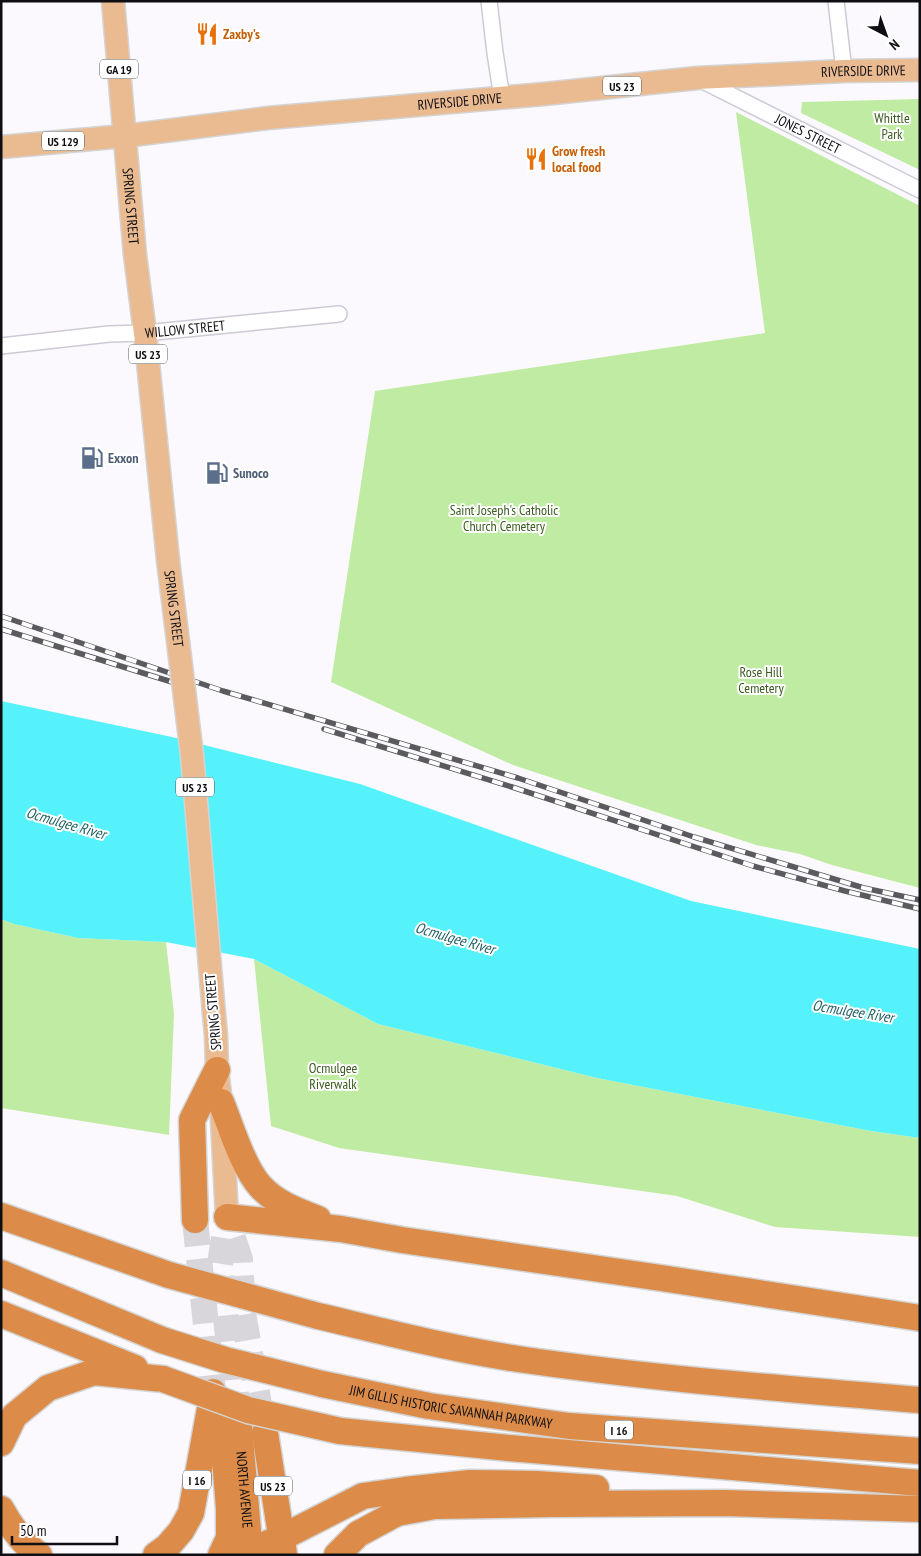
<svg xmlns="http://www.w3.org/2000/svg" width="921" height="1556" font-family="'PT Sans Narrow',sans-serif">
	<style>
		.green { fill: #c0eba2 }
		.water { fill: #55f2fb }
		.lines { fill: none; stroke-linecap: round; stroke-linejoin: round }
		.highway-tunnel { stroke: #d8d6db; stroke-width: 26; stroke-dasharray: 26 13; stroke-linecap: butt }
		.street-casing { stroke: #cdcad5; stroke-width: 18 }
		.primary-casing { stroke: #d4d4d4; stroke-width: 25 }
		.highway-casing { stroke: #d4d4d4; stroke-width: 29 }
		.street { stroke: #fff; stroke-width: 15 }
		.primary { stroke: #eaba91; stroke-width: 22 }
		.highway { stroke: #dc8c48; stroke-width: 26 }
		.rail-casing { stroke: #5b5a5e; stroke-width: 5.5 }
		.rail { stroke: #fff; stroke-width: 4; stroke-dasharray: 11; stroke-linecap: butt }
		.primary-bridge-casing { stroke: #d4d4d4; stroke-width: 25; stroke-linecap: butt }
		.highway-bridge-casing { stroke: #d4d4d4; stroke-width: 29; stroke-linecap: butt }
		.primary-bridge { stroke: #eaba91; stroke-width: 22 }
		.highway-bridge { stroke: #dc8c48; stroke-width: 26 }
		.labels { text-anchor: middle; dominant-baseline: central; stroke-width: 4; stroke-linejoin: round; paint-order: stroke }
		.shield { fill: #fff; stroke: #575659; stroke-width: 1 }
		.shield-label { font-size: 12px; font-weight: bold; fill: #0f0e12 }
		.food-label { font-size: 14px; font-weight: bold; fill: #c56008; stroke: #fff; text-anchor: start }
		.street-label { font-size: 14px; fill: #0f0e12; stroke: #fff }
		.park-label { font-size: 14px; fill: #3b5b1f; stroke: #fff }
		.service-label { font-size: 14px; font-weight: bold; fill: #4e5e75; stroke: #fff; text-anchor: start }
		.water-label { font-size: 15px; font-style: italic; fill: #236266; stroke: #fff }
	</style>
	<rect width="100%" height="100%" fill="#fbf9fe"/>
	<path class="green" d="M920,99V170L801,113L802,102Z
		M736,112L920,206V888L832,865L800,854L756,845L513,765L331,682L375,391L765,333Z
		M1,919L14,924L78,938L166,942L174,1014L169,1135L1,1108Z
		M254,959L378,1024L597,1078L871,1131L920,1138V1237L775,1227L677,1196L339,1148L271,1126Z"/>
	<path class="water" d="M1,701L172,737L360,784L691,901L920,949V1138L871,1131L597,1078L378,1024L254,959L166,942L78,938L14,924L1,919Z"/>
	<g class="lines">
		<path class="highway-tunnel" d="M195,1220L213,1392L217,1415
			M224,1238L220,1264L229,1346L234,1369L239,1425
			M233,1238L240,1259L243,1313L264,1433"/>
		<defs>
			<g id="street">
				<path d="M489,1L495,53L502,98"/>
				<path d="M836,1L844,71"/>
				<path id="s1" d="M699,79L920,190"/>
				<path id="s2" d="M1,346L109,334L145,333L339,314"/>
			</g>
			<g id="primary">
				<path id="s3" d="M113,1L135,255L145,333L168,560"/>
				<path id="s4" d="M1,147L125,136L268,118L544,94L697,78L844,71L920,70"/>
				<path d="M214,1014L216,1035L217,1070L221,1102L227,1217"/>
			</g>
			<g id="highway">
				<path d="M221,1102C231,1127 243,1167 260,1186C275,1203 297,1211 318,1219"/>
				<path d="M1,1216L169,1275"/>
				<path d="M227,1217L341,1229L402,1240L661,1278L920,1318"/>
				<path d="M195,1220L192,1120L217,1070"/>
				<path d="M1,1273L162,1340"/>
				<path d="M1,1314L135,1368"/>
				<path d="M318,1316C386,1332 455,1350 525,1360C656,1379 788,1389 920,1400"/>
				<path id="s5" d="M322,1384L429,1406L569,1426L920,1451"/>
				<path d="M219,1425L225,1459L229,1509V1538L221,1555"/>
				<path id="s6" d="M239,1425L250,1555"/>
				<path d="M340,1431L509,1448L920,1483"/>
				<path d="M265,1433L284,1554"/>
				<path d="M1,1443L14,1416L48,1388L94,1372L163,1379"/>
				<path d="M1,1509C11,1527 22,1543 39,1555"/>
				<path d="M156,1555L167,1547L181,1531L191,1513L213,1392"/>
				<path d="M244,1555L249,1551L281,1538L363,1496L405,1490L470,1483L537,1484L596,1488"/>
				<path d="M337,1555L358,1534L397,1513L435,1506L553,1504L725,1503L920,1509"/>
			</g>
		</defs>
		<use href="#street" class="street-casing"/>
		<use href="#primary" class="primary-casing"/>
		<use href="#highway" class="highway-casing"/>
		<use href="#street" class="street"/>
		<use href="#primary" class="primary"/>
		<use href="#highway" class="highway"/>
		<defs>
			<path id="rail" d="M1,616L223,691L518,778L694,837L864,888L920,900
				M1,629L188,687
				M324,729L512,787L753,866L845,891L920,909"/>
		</defs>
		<use href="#rail" class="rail-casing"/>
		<use href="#rail" class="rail"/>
		<defs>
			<g id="primary-bridge">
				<path id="s7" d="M168,560L192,755L214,1014"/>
			</g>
			<path id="highway-bridge" d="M169,1275L318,1316
				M162,1340L225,1360L322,1384
				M163,1379L248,1410L340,1431"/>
		</defs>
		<use href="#primary-bridge" class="primary-bridge-casing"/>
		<use href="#highway-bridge" class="highway-bridge-casing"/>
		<use href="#primary-bridge" class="primary-bridge"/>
		<use href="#highway-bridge" class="highway-bridge"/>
	</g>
	<defs>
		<symbol id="restaurant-bare" viewBox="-9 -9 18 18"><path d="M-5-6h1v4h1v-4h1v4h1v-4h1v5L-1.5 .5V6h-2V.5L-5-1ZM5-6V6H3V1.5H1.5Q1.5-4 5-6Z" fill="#e8710a" stroke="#fff" stroke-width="2.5" paint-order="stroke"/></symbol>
		<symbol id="fuel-bare" viewBox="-9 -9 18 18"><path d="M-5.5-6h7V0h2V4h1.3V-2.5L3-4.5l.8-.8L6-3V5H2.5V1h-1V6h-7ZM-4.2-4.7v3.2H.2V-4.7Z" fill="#5c6f8a" stroke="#fff" stroke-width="2.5" paint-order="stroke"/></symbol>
	</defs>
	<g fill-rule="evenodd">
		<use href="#restaurant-bare" x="191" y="18" width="32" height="32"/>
		<use href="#restaurant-bare" x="520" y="143" width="32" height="32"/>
		<use href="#fuel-bare" x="76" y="442" width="32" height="32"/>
		<use href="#fuel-bare" x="201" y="457" width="32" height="32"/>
	</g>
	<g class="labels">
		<g class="shield">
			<rect x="100" y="59.5" width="38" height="19" rx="4"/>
			<rect x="603" y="76.5" width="38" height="19" rx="4"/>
			<rect x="42" y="131.5" width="42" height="19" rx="4"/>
			<rect x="129" y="344.5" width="38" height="19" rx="4"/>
			<rect x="176" y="777.5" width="38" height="19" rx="4"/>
			<rect x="605" y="1420.5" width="28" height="19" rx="4"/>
			<rect x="183" y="1470.5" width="28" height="19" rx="4"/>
			<rect x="254" y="1476.5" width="38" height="19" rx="4"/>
		</g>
		<g class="shield-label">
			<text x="119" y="69">GA 19</text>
			<text x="622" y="86">US 23</text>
			<text x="63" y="141">US 129</text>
			<text x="148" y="354">US 23</text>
			<text x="195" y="787">US 23</text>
			<text x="619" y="1430">I 16</text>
			<text x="197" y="1480">I 16</text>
			<text x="273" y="1486">US 23</text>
		</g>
		<g class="food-label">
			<text x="223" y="34">Zaxby's</text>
			<text x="552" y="151">Grow fresh<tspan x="552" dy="16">local food</tspan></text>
		</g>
		<g class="street-label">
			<text stroke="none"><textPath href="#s4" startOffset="866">RIVERSIDE DRIVE</textPath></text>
			<text stroke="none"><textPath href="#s4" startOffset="461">RIVERSIDE DRIVE</textPath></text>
			<text stroke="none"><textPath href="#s1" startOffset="122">JONES STREET</textPath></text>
			<text stroke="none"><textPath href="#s3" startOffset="206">SPRING STREET</textPath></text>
			<text stroke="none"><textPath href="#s2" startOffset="185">WILLOW STREET</textPath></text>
			<text stroke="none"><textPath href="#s7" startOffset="49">SPRING STREET</textPath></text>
			<text transform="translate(213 1012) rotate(-95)">SPRING STREET</text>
			<text stroke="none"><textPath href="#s5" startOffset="131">JIM GILLIS HISTORIC SAVANNAH PARKWAY</textPath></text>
			<text stroke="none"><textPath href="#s6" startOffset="65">NORTH AVENUE</textPath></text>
		</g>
		<g class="park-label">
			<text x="892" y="118">Whittle<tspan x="892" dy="16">Park</tspan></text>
			<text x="504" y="510">Saint Joseph's Catholic<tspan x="504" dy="16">Church Cemetery</tspan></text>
			<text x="761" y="672">Rose Hill<tspan x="761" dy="16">Cemetery</tspan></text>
			<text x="333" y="1068">Ocmulgee<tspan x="333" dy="16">Riverwalk</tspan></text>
		</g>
		<g class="service-label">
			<text x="108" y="458">Exxon</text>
			<text x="233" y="473">Sunoco</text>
		</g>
		<g class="water-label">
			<text transform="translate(66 823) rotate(16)">Ocmulgee River</text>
			<text transform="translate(455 938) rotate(16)">Ocmulgee River</text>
			<text transform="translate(853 1011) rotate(9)">Ocmulgee River</text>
		</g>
	</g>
	<rect width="921" height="1556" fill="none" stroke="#0f0e12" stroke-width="5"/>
	<g transform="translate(886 35) rotate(139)" stroke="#ffffff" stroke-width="4" paint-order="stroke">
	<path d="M0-4L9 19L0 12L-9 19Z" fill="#0f0e12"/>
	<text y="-8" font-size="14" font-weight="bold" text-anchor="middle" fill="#0f0e12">N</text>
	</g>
	<path d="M12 1536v8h105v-8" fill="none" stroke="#0f0e12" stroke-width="2.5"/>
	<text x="20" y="1536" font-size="15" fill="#0f0e12" stroke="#ffffff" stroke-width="4" paint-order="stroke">50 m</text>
</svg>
